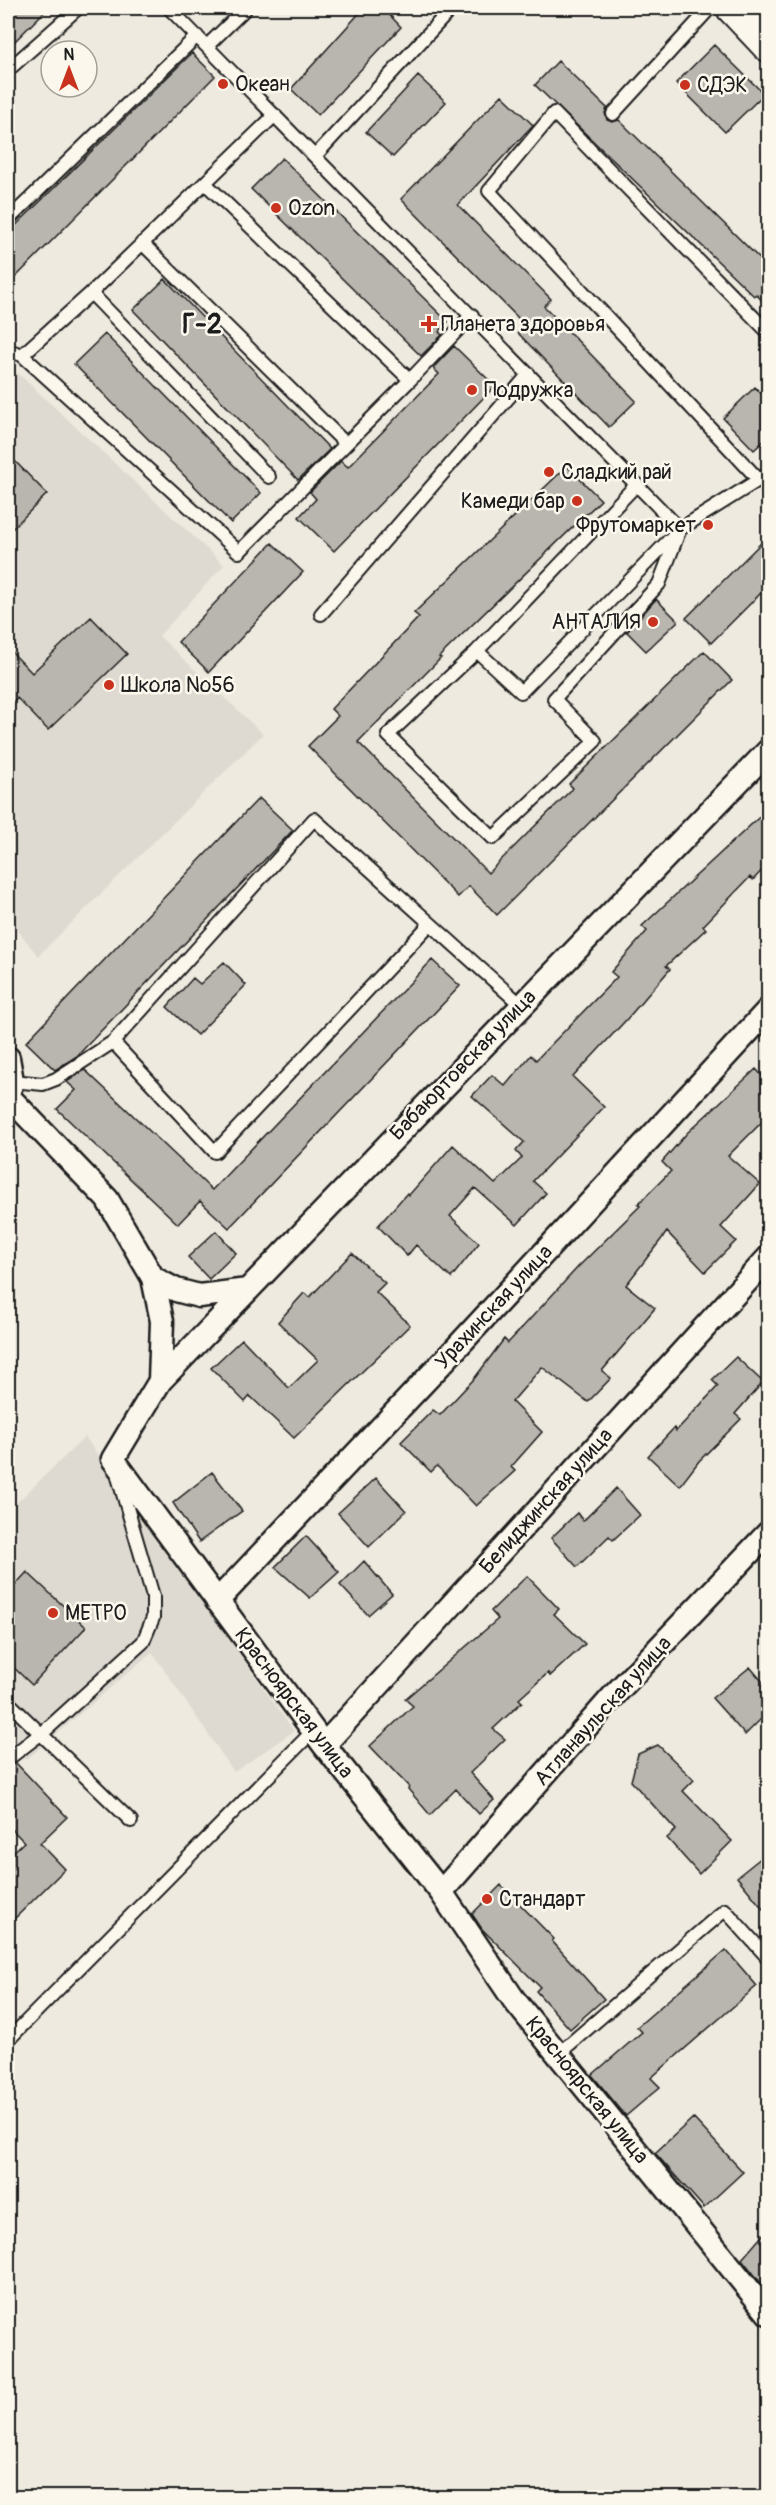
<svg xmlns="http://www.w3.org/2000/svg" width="776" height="2505" font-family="Pangolin,sans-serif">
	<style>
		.built { fill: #dedad1 }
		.building { fill: #b9b6af; stroke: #1c1c1c; stroke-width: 1.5 }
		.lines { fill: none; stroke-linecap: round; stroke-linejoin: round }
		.service-casing { stroke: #1c1c1c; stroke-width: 16 }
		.minor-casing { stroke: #1c1c1c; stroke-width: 27 }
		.secondary-casing { stroke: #1c1c1c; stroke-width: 36 }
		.service { stroke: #fbf7ec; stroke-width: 12 }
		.minor { stroke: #fbf7ec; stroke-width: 22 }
		.secondary { stroke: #fbf7ec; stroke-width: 32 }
		.poi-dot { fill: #c8321e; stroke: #fbf7ec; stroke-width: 2 }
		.labels { text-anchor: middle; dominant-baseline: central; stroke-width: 5; stroke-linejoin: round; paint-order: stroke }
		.poi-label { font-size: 21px; fill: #1c1c1c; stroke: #fbf7ec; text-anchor: start }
		.street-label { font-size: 21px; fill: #1c1c1c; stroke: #fbf7ec }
		.district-label { font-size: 27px; font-weight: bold; fill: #1c1c1c; stroke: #fbf7ec }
	</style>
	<rect width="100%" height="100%" fill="#eeeadf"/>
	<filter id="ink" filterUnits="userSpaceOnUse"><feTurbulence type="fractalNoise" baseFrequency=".0167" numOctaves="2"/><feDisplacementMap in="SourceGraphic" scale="12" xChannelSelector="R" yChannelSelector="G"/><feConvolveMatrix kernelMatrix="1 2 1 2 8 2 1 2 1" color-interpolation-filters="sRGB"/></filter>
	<g filter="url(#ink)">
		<path class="built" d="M8,364L224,565L159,636L263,734L38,956L8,918Z
			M85,1437L294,1731L234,1772L152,1652L26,1760L8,1743V1511Z"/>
		<path class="building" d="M8,8H48L8,48Z
			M364,8H383L401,27L318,115L291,89Z
			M714,45L764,94L725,132L676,83Z
			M192,53L215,76L8,285V233Z
			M558,61L607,108L605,113L607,120L612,122L619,120L768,267V307L756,294L754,296L535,85Z
			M418,76L446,102L393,157L366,132Z
			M502,95L533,125L458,205L551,299L544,306L636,401L609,427L518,333L526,326L401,199Z
			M282,158L448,322L439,332L442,335L421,356L251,189Z
			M165,279L330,449L298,480L133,310Z
			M105,334L261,493L231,523L74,364Z
			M454,346L495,386L334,551L299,517L316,499L310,492L341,461L348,467L439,374L433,368Z
			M755,387L768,401V437L754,450L723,418Z
			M8,454L47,494L8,533Z
			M567,466L601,500L439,657L441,658L358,742L488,873L573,788L569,784L704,651L732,680L497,915L469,886L458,897L308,746L338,716L331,709L419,617L414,613Z
			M768,536V586L711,643L686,618Z
			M272,543L303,572L209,672L178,642Z
			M656,599L678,621L646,651L627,632Z
			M91,617L127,654L48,730L17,698L8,707V648L32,673Z
			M259,798L293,830L77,1056L55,1070L26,1042Z
			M768,809V864L753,880L750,877L703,926L706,929L666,966L670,969L627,1019L573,1077L604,1107L533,1181L546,1193L517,1225L475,1188L450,1216L479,1243L451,1278L416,1245L407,1256L378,1226L407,1193L409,1195L453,1145L495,1184L522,1158L516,1151L524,1142L472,1096L492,1075L505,1086L531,1055L536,1060L617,977L611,972L647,931L642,926Z
			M432,960L460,986L229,1228L200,1201L178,1224L57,1109L76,1090L67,1082L85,1070L212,1190Z
			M224,962L246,985L197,1035L167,1007L193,978L200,984Z
			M756,1069L768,1082V1116L728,1156L760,1184L721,1227L736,1241L705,1272L667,1232L626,1285L655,1308L602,1371L611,1378L588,1402L542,1367L512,1402L542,1432L511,1467L515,1471L476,1506L437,1466L431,1472L401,1442L433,1410L440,1415L474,1379L504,1339L508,1343L579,1266L640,1206L638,1204L671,1171L662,1162L687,1133Z
			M216,1231L236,1253L209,1279L188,1257Z
			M352,1253L385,1283L376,1292L410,1325L294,1438L250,1396L245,1402L211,1368L242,1339L289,1388L318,1360L278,1322L304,1293L310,1297Z
			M736,1357L763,1382L735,1414L741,1419L699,1461L680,1486L648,1456L674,1428L676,1431L718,1386L712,1380Z
			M212,1472L242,1511L199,1542L173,1503Z
			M376,1478L406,1511L369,1547L338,1513Z
			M616,1488L640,1515L613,1540L609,1536L577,1567L551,1538L577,1513L583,1521Z
			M306,1536L339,1572L310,1598L275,1567Z
			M364,1561L392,1594L368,1615L340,1585Z
			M27,1572L86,1627L32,1685L8,1662V1593Z
			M527,1576L559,1609L554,1614L585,1644L550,1676L548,1673L519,1699L522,1702L493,1729L505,1739L470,1773L494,1800L479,1814L456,1789L430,1815L408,1789L409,1787L370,1746L413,1706L405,1699L498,1619L491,1611Z
			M750,1667L768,1688V1712L745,1735L712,1698Z
			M658,1745L694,1780L683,1791L732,1841L699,1874L667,1838L676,1830L631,1781L638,1754Z
			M16,1763L67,1817L40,1843L65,1869L8,1925V1857L24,1842L8,1825V1767Z
			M762,1857L768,1865V1915L737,1877Z
			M501,1885L554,1939L552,1941L604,1999L570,2029L536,1991L540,1987L482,1929L472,1914Z
			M726,1950L757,1986L651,2078L660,2087L626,2116L592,2075L642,2032L637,2027Z
			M693,2118L743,2172L704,2208L655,2153Z
			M768,2229V2292L742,2259Z"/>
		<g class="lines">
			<defs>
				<path id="service" d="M169,8L680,529L768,474
					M207,46L246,8
					M8,70L78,8
					M613,114L710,8
					M315,156L452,8
					M8,220L197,36
					M142,243L346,444L410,380L205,183
					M91,293L269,477
					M8,350L22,355L239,552L346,444
					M22,355L91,293L275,115
					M410,380L472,315
					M759,480L489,191L554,113L768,332
					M637,484L477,651L521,692L675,534
					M321,614L529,374
					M477,651L388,735L493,838L595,741L554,699L659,584L680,529
					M430,924L215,1152L113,1042L314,819L521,1005
					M12,1081L43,1084L56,1079L113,1042
					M8,1702L131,1821
					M8,1759L47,1729L143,1642L153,1618V1596L118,1477
					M8,2040L314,1730
					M557,2055L725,1910L768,1958"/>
				<path id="minor" d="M8,1058L12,1081L8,1096L107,1199L153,1278L162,1321L160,1381L113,1459L324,1745L441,1892L514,2000L768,2313
					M153,1278L176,1290L199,1296L248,1290
					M160,1381L768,751
					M217,1601L459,1345L768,1010
					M324,1745L768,1258
					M441,1892L616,1693L768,1533"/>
				<path id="secondary" d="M733,8L768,45"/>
			</defs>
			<use href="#service" class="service-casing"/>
			<use href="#minor" class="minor-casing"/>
			<use href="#secondary" class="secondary-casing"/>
			<use href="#service" class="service"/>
			<use href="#minor" class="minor"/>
			<use href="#secondary" class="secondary"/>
		</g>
	</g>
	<g class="poi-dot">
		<circle cx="223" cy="84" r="6"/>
		<circle cx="685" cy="85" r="6"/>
		<circle cx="276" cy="208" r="6"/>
		<path d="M426 315h6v6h6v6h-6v6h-6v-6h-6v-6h6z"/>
		<circle cx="472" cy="390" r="6"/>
		<circle cx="549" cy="472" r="6"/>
		<circle cx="577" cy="501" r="6"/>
		<circle cx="708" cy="525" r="6"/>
		<circle cx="653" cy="622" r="6"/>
		<circle cx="109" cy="685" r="6"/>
		<circle cx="53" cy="1613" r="6"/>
		<circle cx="487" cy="1899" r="6"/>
	</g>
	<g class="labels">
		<g class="poi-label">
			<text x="235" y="84">Океан</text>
			<text x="697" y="85">СДЭК</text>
			<text x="288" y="208">Ozon</text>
			<text x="441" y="324">Планета здоровья</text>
			<text x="484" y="390">Подружка</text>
			<text x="561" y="472">Сладкий рай</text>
			<text x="565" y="501" text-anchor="end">Камеди бар</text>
			<text x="696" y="525" text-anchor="end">Фрутомаркет</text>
			<text x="641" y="622" text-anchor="end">АНТАЛИЯ</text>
			<text x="121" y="685">Школа №56</text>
			<text x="65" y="1613">МЕТРО</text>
			<text x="499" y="1899">Стандарт</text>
		</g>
		<g class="street-label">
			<text transform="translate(463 1065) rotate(-46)">Бабаюртовская улица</text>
			<text transform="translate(494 1307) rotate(-47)">Урахинская улица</text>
			<text transform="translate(546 1501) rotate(-48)">Белиджинская улица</text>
			<text transform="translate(294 1703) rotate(53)">Красноярская улица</text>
			<text transform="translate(603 1711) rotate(-48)">Атланаульская улица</text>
			<text transform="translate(587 2090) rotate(51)">Красноярская улица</text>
		</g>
		<g class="district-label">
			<text x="202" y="324">Г-2</text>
		</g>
	</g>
	<rect width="776" height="2505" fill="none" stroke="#fbf7ec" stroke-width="30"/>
	<rect x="15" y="15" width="746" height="2475" fill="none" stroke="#1c1c1c" stroke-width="2" filter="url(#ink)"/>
	<g transform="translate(69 69)"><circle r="28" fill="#fbf7ec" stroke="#a29f99" stroke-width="1.5"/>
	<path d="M0-4.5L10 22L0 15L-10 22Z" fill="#c8321e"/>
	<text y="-9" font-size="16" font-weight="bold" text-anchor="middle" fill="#1c1c1c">N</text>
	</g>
</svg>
